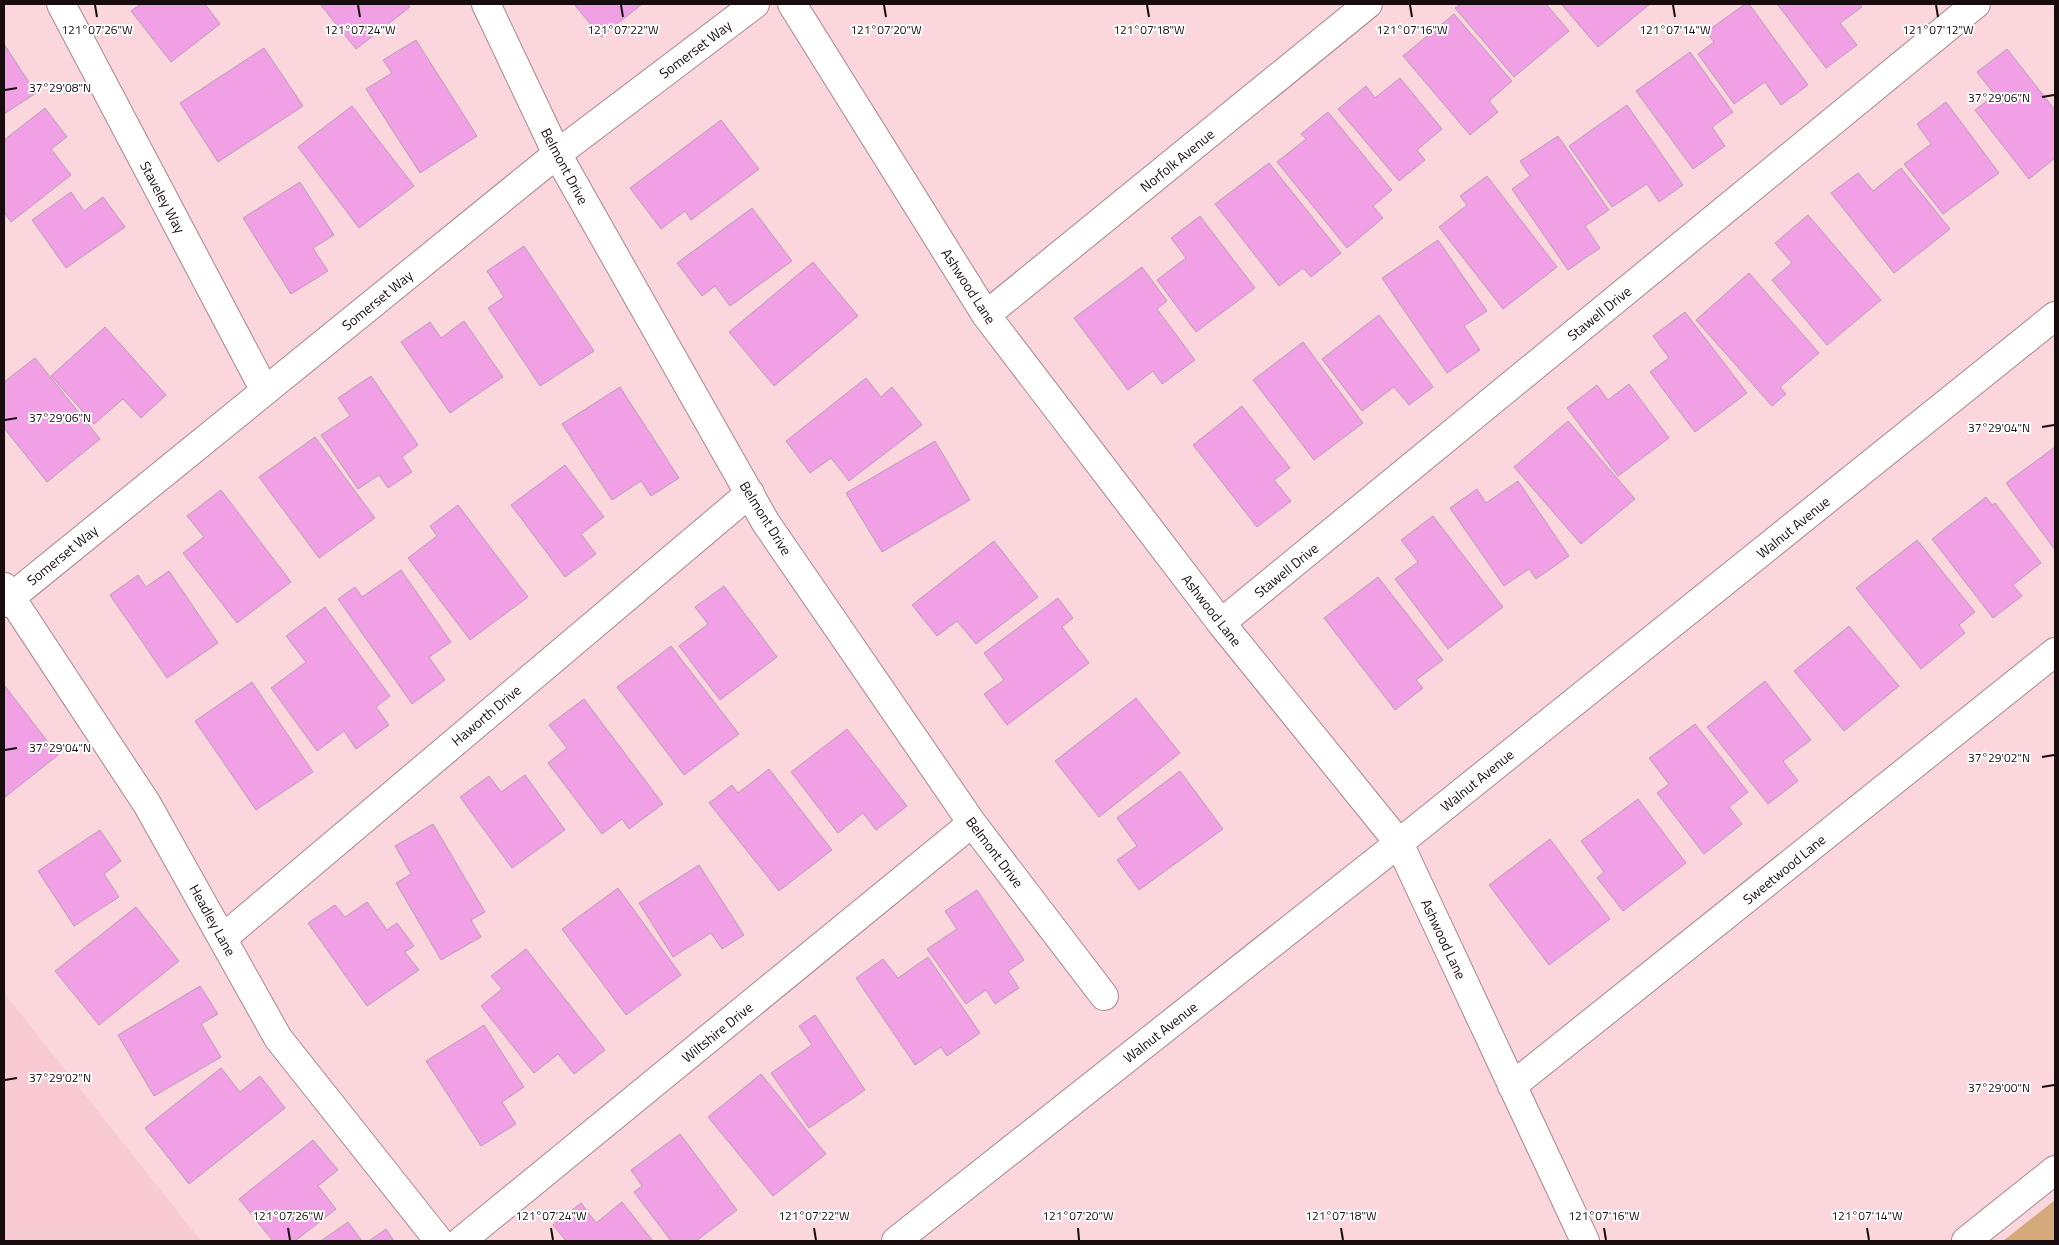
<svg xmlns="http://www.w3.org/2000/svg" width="2059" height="1245" font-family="'Titillium Web',sans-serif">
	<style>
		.built { fill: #f8cad4 }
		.green { fill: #d5aa7a }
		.building { fill: #f1a0e6; stroke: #b89eb4 }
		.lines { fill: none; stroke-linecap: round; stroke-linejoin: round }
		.minor-casing { stroke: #a8858d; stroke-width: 30 }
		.minor { stroke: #fff; stroke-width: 28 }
		.ticks { fill: none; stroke: #180c0f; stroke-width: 2 }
		.labels { text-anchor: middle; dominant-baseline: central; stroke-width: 4; stroke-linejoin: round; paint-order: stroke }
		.street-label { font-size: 14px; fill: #180c0f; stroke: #fff }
		.ticks-label { font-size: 12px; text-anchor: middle; fill: #180c0f; stroke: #fff; stroke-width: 4; stroke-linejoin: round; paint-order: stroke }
	</style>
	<rect width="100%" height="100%" fill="#fbd6dd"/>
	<path class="built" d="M4,993L201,1241H4Z"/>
	<path class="green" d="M2055,1200V1241H2003Z"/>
	<path class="building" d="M141,4H205L220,24L171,62L131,11Z
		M320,4H407L410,7L356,49Z
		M574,4H642L601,37Z
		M1461,4H1546L1569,31L1514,77L1455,8Z
		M1561,4H1650L1598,47Z
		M1745,4H1749L1808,85L1781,105L1765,82L1734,104L1698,54L1714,42L1706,32Z
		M1777,4H1860L1862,7L1840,23L1857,45L1826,68Z
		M1454,14L1512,81L1489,101L1498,112L1470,135L1403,56Z
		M416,40L477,136L420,173L366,89L392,73L383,60Z
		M4,44L36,93L4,114Z
		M264,48L303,106L218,162L180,103Z
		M2007,49L2055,110V158L2029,179L1975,110L1995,95L1977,72Z
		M1690,52L1733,112L1712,127L1725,146L1693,169L1636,91Z
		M1400,78L1442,129L1417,150L1425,160L1399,181L1338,109L1366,86L1375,98Z
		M1946,102L1999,173L1943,214L1904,164L1931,144L1917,124Z
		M1627,105L1683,185L1659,202L1647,184L1612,207L1569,146Z
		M352,106L414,186L359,228L298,147Z
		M45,108L67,137L51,149L71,175L11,222L4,212V140Z
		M1328,112L1392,190L1373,206L1383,218L1347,248L1277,162L1306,139L1301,134Z
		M721,120L759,169L691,220L685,211L661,229L630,188Z
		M1558,136L1609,210L1585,226L1600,248L1568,270L1512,189L1530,176L1520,161Z
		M1269,163L1341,253L1311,277L1303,268L1279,286L1215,204Z
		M1901,168L1950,229L1894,273L1831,193L1858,173L1873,191Z
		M1487,176L1557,267L1503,309L1439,227L1467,205L1460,196Z
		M300,182L334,235L313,248L328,271L291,294L243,218Z
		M71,192L84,211L103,197L125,227L66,268L32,220Z
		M752,208L792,261L730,306L715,286L702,296L677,263Z
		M1808,215L1881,300L1827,345L1772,280L1792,263L1775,243Z
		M1200,216L1255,288L1196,332L1157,280L1186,258L1171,238Z
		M1438,240L1487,311L1464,326L1480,350L1447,373L1382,278Z
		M524,246L594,351L540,386L488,308L504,297L487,271Z
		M813,262L858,316L774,386L729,332Z
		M1142,267L1167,301L1157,309L1195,360L1162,384L1153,371L1128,390L1074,318Z
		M1749,273L1819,353L1780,387L1786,394L1772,406L1696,320Z
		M1685,312L1747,393L1695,432L1650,372L1669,358L1653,336Z
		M1379,315L1433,387L1409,405L1394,387L1362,411L1322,359Z
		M464,321L503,377L450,413L401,342L430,322L441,338Z
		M105,327L166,395L141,418L123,399L94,424L51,376Z
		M1303,342L1363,423L1314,460L1253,380Z
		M35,358L100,439L47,482L4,428V382Z
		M371,376L418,445L402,457L412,472L388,488L379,475L358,489L321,435L350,416L338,398Z
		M866,378L881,397L892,387L922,425L849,481L831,458L810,473L786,441Z
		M1629,384L1669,438L1618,476L1567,408L1597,385L1608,400Z
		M620,387L679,478L651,496L641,481L612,500L562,424Z
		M1242,406L1290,468L1274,480L1291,501L1257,527L1193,445Z
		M1568,421L1635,499L1581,544L1514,467Z
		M315,437L375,518L319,558L259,477Z
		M935,441L970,500L882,552L846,493Z
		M2055,447V550L2006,483Z
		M565,465L604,517L581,534L596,554L565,577L511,505Z
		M1518,481L1569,556L1536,579L1529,569L1504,586L1450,508L1477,489L1486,503Z
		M221,490L291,582L237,623L183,553L204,537L187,516Z
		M1986,497L1992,505L1995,503L2041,563L2013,585L2022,596L1993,618L1932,539Z
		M458,505L528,597L470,640L408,558L437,536L430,526Z
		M1433,516L1503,607L1448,649L1395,579L1418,562L1401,540Z
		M1917,540L1975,612L1959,625L1965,633L1921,669L1856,588Z
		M994,541L1038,597L976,644L957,621L937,636L912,605Z
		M401,570L451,642L429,657L445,680L412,704L338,599L355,587L362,597Z
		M169,571L218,643L167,678L110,595L138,575L146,587Z
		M1378,577L1443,660L1416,680L1423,688L1395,710L1324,618Z
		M724,586L777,657L720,700L679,646L708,624L695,607Z
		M1058,598L1073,618L1062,627L1089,663L1007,725L984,694L1004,680L984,653Z
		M325,607L390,696L376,707L389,725L356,749L344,731L317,751L271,688L306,662L286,636Z
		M1849,626L1899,686L1844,731L1794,671Z
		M671,646L739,734L684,775L617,687Z
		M1765,681L1811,740L1783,761L1798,781L1768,804L1707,727Z
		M252,682L313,772L256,810L195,721Z
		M4,685L58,755L4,798Z
		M1136,698L1180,753L1099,817L1055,761Z
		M584,699L663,804L629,829L622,819L602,834L548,763L567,748L549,725Z
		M1695,724L1748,792L1729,807L1742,824L1704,854L1657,793L1669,784L1649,758Z
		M847,729L907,806L876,830L863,813L838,833L791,772Z
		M769,769L832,850L779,891L709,803L732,785L738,793Z
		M1180,771L1223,829L1139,890L1117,860L1137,846L1117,818Z
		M525,775L565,830L512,868L460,797L489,776L501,792Z
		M1638,799L1686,863L1623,911L1597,878L1604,872L1581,841Z
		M433,824L485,912L471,920L481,937L441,960L396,883L411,874L395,846Z
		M100,830L121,861L104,874L119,897L74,926L38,871Z
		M1550,839L1610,919L1549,965L1489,885Z
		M699,865L744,935L722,949L711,933L673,957L639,903Z
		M618,888L681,975L626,1015L562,929Z
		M977,890L1024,960L1008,971L1019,988L995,1004L986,990L966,1004L927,949L957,929L945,911Z
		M367,902L387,930L397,923L414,946L405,952L419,970L367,1006L308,923L335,905L345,917Z
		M136,907L179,961L99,1025L55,971Z
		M526,949L605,1050L574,1074L558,1054L534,1073L481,1006L502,989L491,976Z
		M928,957L980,1033L947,1056L941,1047L915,1065L856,978L883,959L898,978Z
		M200,986L218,1014L201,1024L221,1057L154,1096L118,1035Z
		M815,1015L865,1090L809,1128L771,1073L812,1045L799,1026Z
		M484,1025L524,1087L502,1102L516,1124L481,1146L426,1061Z
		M221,1068L240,1092L260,1076L285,1108L189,1184L145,1128Z
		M761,1074L826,1154L773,1196L708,1117Z
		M680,1134L737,1210L696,1241H671L634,1192L642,1186L631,1170Z
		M313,1140L338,1170L318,1186L336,1209L295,1241H273L239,1199Z
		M622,1202L653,1241H566L553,1225L581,1203L596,1223Z
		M348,1222L362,1241H321Z
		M386,1229L394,1241H369Z"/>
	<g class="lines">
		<defs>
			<path id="minor" d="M61,4L265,391
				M486,4L557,154L766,523L972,823L1104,996
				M792,4L986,315L1221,623L1399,843L1585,1241
				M986,315L1368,4
				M4,587L147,804L278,1038L439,1241
				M4,603L557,154L755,4
				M1221,623L1976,4
				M223,938L750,493
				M1512,1086L2055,652
				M461,1241L972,823
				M896,1241L1399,843L2055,316
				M1966,1241L2055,1170"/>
		</defs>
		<use href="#minor" class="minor-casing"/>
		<use href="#minor" class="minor"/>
	</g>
	<path class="ticks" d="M95,5L97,17M358,5L360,17M621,5L623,17M884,5L886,17M1147,5L1149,17M1410,5L1412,17M1673,5L1675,17M1936,5L1938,17M5,90L17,88M2042,97L2054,95M5,420L17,418M2042,427L2054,425M5,750L17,748M2042,757L2054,755M5,1080L17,1078M2042,1087L2054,1085M288,1228L290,1240M551,1228L553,1240M814,1228L816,1240M1078,1228L1079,1240M1341,1228L1343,1240M1604,1228L1606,1240M1867,1228L1869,1240"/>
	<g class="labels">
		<g class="street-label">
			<text transform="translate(695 49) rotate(-37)">Somerset Way</text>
			<text transform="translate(1177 160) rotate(-39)">Norfolk Avenue</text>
			<text transform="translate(565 166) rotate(62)">Belmont Drive</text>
			<text transform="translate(163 197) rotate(62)">Staveley Way</text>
			<text transform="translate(969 286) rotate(57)">Ashwood Lane</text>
			<text transform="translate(377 300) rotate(-39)">Somerset Way</text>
			<text transform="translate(1599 313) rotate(-39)">Stawell Drive</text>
			<text transform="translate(766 518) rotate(58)">Belmont Drive</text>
			<text transform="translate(1793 527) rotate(-39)">Walnut Avenue</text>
			<text transform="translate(62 555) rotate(-39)">Somerset Way</text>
			<text transform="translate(1286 570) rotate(-39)">Stawell Drive</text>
			<text transform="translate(1212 610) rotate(52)">Ashwood Lane</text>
			<text transform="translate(486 715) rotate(-40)">Haworth Drive</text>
			<text transform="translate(1477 780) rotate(-39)">Walnut Avenue</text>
			<text transform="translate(995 852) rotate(53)">Belmont Drive</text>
			<text transform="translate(1784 869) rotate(-39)">Sweetwood Lane</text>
			<text transform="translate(213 920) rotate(61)">Headley Lane</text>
			<text transform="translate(1444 939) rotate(65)">Ashwood Lane</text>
			<text transform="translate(717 1032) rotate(-39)">Wiltshire Drive</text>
			<text transform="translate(1160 1032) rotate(-38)">Walnut Avenue</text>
		</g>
	</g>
	<g class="ticks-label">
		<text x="1149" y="34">121°07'18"W</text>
		<text x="97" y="34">121°07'26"W</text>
		<text x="360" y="34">121°07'24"W</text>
		<text x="623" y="34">121°07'22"W</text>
		<text x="886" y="34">121°07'20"W</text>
		<text x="1412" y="34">121°07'16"W</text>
		<text x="1675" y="34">121°07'14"W</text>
		<text x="1938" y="34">121°07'12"W</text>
		<text x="60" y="92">37°29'08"N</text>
		<text x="1999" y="102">37°29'06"N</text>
		<text x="60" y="422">37°29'06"N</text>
		<text x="1999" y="432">37°29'04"N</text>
		<text x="60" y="752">37°29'04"N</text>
		<text x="1999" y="762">37°29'02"N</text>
		<text x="60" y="1082">37°29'02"N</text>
		<text x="1999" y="1092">37°29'00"N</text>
		<text x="288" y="1220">121°07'26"W</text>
		<text x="551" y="1220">121°07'24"W</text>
		<text x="814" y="1220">121°07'22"W</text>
		<text x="1078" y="1220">121°07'20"W</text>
		<text x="1341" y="1220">121°07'18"W</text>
		<text x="1604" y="1220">121°07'16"W</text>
		<text x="1867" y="1220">121°07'14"W</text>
	</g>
	<rect width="2059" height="1245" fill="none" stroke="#180c0f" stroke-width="10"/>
</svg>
